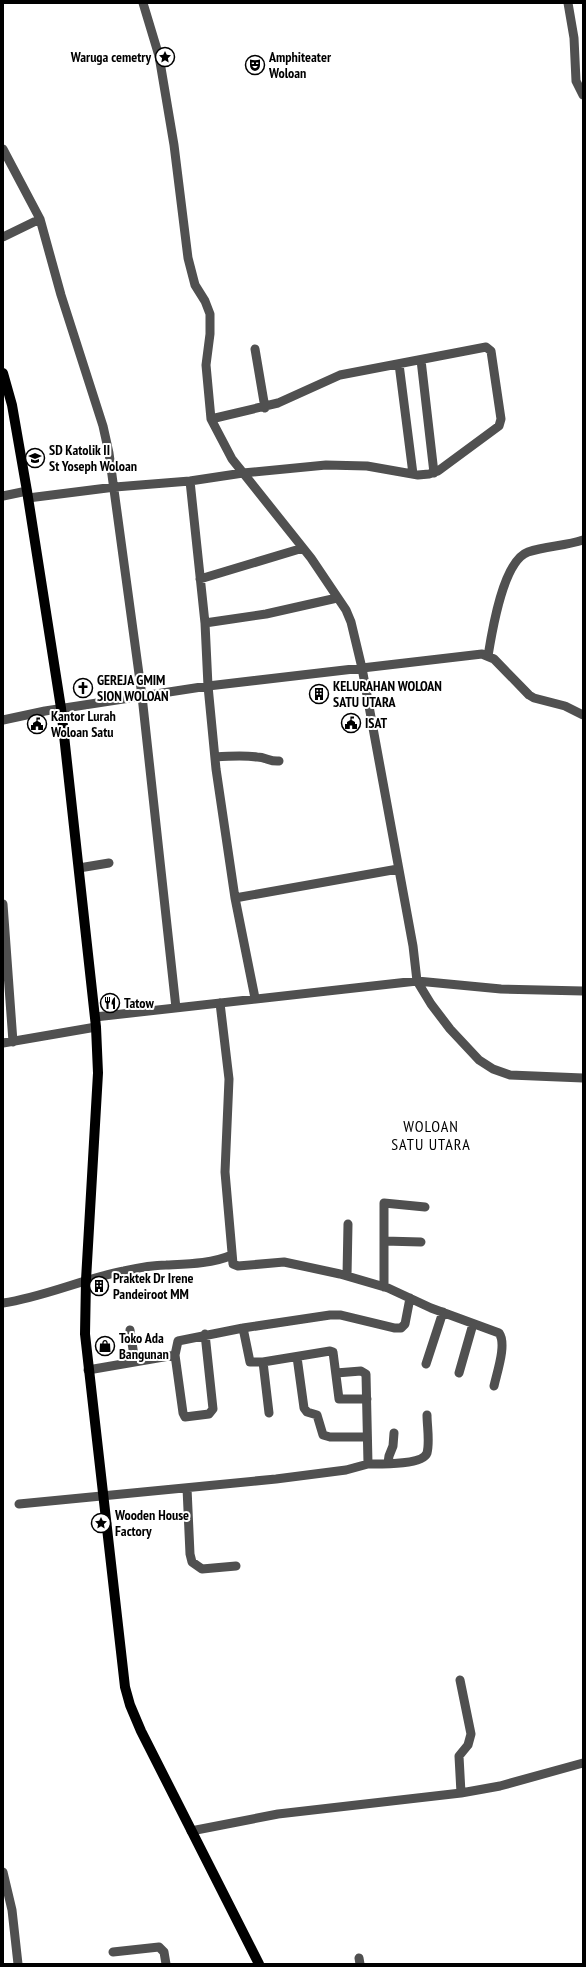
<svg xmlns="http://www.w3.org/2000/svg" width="586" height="1967" font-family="'PT Sans Narrow',sans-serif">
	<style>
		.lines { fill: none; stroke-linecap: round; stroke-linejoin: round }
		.minor { stroke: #505050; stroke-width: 9 }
		.major { stroke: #000; stroke-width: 10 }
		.labels { text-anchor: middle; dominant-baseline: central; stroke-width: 4; stroke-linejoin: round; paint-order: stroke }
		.poi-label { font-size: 14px; font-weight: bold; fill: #000; stroke: #fff; text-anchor: start }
		.quarter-label { font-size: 16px; letter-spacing: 1px; fill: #000; stroke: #fff }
	</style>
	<rect width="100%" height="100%" fill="#fff"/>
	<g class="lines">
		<path class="minor" d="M143,3L159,56L174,145L188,258L195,285L205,301L210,314V334L206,365L211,419L232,459L311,558L346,610L351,622L362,668L413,946L417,981L431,1004L450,1029L479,1060L493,1069L510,1075L583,1078
			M568,3L574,38L576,81L583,95
			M3,149L40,219L61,295L103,426L109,453L142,696L176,1008
			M3,237L40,219
			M255,349L265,408
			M421,360L434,473
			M399,364L413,474
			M190,481L205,623L208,686L216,769L235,898L255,998
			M3,496L27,491
			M28,498L115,487L190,481L243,473L326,465L367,466L418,475L429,474L438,471L499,426L501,419L491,351L486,347L340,375L278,403L211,419
			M200,579L303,548
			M205,623L266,614L337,598
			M488,656C492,631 503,561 528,552C546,546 565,546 583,540
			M3,720L45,711L208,686L482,654L494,659L529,695L534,698L565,706L583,715
			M215,757C229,756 243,755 257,757C266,757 270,762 279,761
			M79,868L109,863
			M235,898L398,869
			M3,904L13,1042
			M220,1003L229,1079L225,1172L233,1264L238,1266L284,1262L340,1274L388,1288L431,1308L499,1333C507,1344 497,1372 494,1386
			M95,1017L417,981L501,989L583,991
			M3,1043L96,1027
			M384,1241L421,1242
			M347,1276L348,1224
			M384,1287V1203L425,1207
			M3,1303C44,1297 82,1279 124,1271C137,1268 152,1265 166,1265C188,1264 211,1264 232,1255
			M243,1328L250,1362H263L330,1351L333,1352L339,1399H367
			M130,1330L135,1362
			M205,1334L213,1409L209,1414L185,1417L183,1413L175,1355L178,1341L243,1328L330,1315H341L395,1328H401L405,1324L410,1298
			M297,1357L304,1408L307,1412L317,1415L323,1435L330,1437H367
			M263,1362L269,1413
			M426,1364L443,1312
			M88,1370L175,1355
			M336,1373L361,1371L366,1374L368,1464C380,1464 423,1465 427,1453C430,1442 427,1426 427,1415
			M459,1373L473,1324
			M388,1463L389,1456L393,1446L394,1433
			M187,1488L190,1554L192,1562L202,1569L236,1566
			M19,1504L276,1479L346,1470L368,1464
			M460,1680L471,1734L468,1745L459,1756L461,1793
			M191,1831L278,1814L461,1793L500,1786L583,1763
			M3,1872L12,1910L18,1964
			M113,1952L159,1947L164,1952L166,1964
			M359,1958L360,1964"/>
		<path class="major" d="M3,373L12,405L27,491L61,708L96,1027L98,1073L86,1280L85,1334L125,1687L130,1705L141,1731L259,1964"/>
	</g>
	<defs>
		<symbol id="sight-ring" viewBox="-11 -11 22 22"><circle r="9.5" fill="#fff" stroke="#000" stroke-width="1.5"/><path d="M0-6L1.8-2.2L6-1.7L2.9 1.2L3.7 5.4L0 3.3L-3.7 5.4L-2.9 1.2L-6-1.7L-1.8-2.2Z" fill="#000"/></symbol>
		<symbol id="theatre-ring" viewBox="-11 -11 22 22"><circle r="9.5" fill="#fff" stroke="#000" stroke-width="1.5"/><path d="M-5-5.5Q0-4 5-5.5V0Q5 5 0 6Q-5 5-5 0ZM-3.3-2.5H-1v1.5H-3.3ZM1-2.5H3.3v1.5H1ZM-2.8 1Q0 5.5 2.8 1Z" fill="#000"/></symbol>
		<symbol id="school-ring" viewBox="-11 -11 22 22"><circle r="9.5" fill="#fff" stroke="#000" stroke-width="1.5"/><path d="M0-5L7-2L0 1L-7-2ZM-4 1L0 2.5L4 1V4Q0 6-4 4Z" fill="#000"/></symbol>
		<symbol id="church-ring" viewBox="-11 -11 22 22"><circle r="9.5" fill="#fff" stroke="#000" stroke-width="1.5"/><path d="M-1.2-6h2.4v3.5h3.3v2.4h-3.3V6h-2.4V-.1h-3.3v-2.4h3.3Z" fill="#000"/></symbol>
		<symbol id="building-ring" viewBox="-11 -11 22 22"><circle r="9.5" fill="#fff" stroke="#000" stroke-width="1.5"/><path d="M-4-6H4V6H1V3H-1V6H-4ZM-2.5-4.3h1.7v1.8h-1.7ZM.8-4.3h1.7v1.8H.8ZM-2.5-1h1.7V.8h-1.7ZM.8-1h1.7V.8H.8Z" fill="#000"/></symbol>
		<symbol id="civic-ring" viewBox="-11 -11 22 22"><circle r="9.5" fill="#fff" stroke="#000" stroke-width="1.5"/><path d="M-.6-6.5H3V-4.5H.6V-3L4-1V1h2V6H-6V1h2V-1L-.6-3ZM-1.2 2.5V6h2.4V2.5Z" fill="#000"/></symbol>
		<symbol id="restaurant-ring" viewBox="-11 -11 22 22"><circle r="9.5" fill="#fff" stroke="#000" stroke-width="1.5"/><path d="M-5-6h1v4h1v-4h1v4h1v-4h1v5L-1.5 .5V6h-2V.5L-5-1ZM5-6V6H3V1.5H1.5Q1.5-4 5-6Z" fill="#000"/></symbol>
		<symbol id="shop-ring" viewBox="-11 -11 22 22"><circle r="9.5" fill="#fff" stroke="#000" stroke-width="1.5"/><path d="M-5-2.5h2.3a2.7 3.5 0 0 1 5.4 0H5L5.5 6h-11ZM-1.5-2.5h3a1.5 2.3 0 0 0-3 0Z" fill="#000"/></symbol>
	</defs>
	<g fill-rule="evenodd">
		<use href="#sight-ring" x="154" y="46" width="22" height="22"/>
		<use href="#theatre-ring" x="244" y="54" width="22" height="22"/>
		<use href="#school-ring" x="24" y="447" width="22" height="22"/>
		<use href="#church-ring" x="72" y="677" width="22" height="22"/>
		<use href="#building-ring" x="308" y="683" width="22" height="22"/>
		<use href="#civic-ring" x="340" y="712" width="22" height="22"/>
		<use href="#civic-ring" x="26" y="713" width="22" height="22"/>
		<use href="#restaurant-ring" x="99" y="992" width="22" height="22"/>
		<use href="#building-ring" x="88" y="1275" width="22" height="22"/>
		<use href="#shop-ring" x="94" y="1335" width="22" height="22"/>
		<use href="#sight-ring" x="90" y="1512" width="22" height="22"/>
	</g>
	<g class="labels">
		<g class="poi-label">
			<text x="151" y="57" text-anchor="end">Waruga cemetry</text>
			<text x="269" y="57">Amphiteater<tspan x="269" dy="16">Woloan</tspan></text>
			<text x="49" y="450">SD Katolik II<tspan x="49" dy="16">St Yoseph Woloan</tspan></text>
			<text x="97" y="680">GEREJA GMIM<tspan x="97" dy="16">SION WOLOAN</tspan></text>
			<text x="333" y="686">KELURAHAN WOLOAN<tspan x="333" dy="16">SATU UTARA</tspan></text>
			<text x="51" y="716">Kantor Lurah<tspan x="51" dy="16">Woloan Satu</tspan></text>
			<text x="365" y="723">ISAT</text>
			<text x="124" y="1003">Tatow</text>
			<text x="113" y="1278">Praktek Dr Irene<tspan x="113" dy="16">Pandeiroot MM</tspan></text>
			<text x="119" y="1338">Toko Ada<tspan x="119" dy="16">Bangunan</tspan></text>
			<text x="115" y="1515">Wooden House<tspan x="115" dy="16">Factory</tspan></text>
		</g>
		<g class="quarter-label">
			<text x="431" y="1126">WOLOAN<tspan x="431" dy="18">SATU UTARA</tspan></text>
		</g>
	</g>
	<rect width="586" height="1967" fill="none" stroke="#000000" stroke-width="8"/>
</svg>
